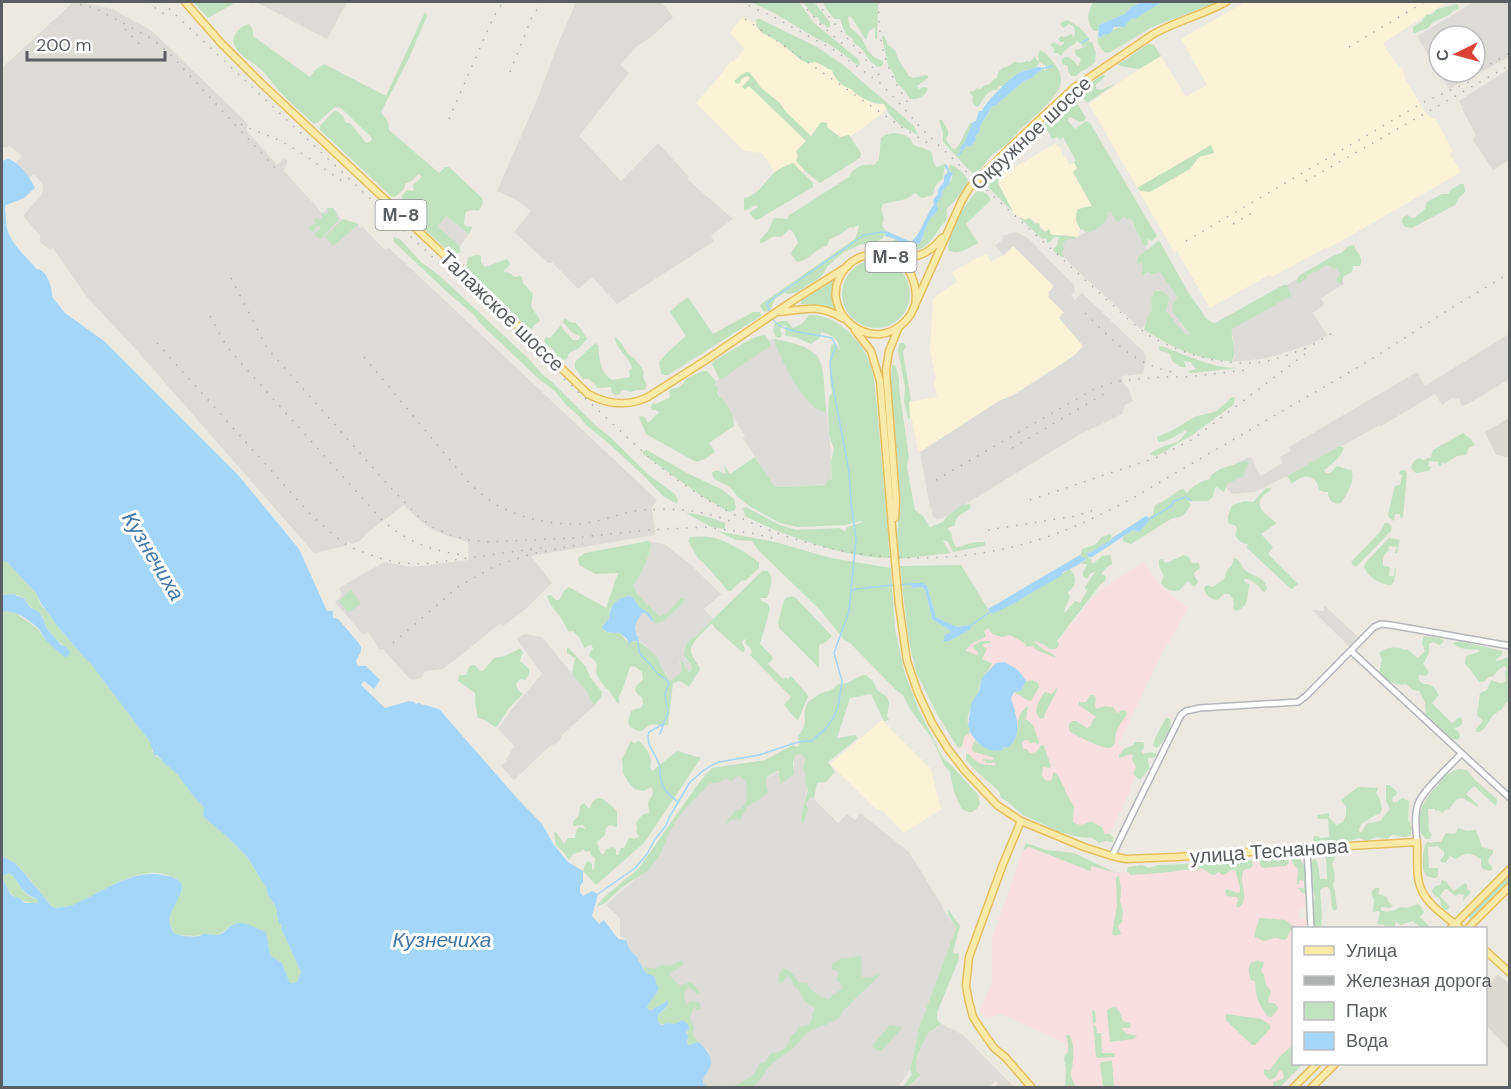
<svg xmlns="http://www.w3.org/2000/svg" width="1511" height="1089" font-family="'DM Sans',sans-serif">
	<style>
		.commercial { fill: #fbf2d7 }
		.industrial { fill: #dddbd6; fill-rule: evenodd }
		.education { fill: #dbd8cf }
		.medical { fill: #f9dfdd; fill-rule: evenodd }
		.green { fill: #c0e2bf; fill-rule: evenodd }
		.water { fill: #a4d6f9; fill-rule: evenodd }
		.lines { fill: none; stroke-linecap: round; stroke-linejoin: round }
		.stream { stroke: #a4d6f9; stroke-width: 1.5 }
		.secondary-casing { stroke: #b3b6bb; stroke-width: 8 }
		.primary-casing { stroke: #e7be5f; stroke-width: 9 }
		.secondary { stroke: #fff; stroke-width: 5 }
		.primary { stroke: #f9eaa9; stroke-width: 6 }
		.rail { stroke: #b0b1b1; stroke-width: 1.5; stroke-dasharray: 1.5 8; stroke-linecap: butt }
		.primary-bridge-casing { stroke: #e7be5f; stroke-width: 9; stroke-linecap: butt }
		.primary-bridge { stroke: #f9eaa9; stroke-width: 6 }
		.labels { text-anchor: middle; dominant-baseline: central; stroke-width: 6; stroke-linejoin: round; paint-order: stroke }
		.shield { fill: #fff; stroke: #8c8e90; stroke-width: 1.5 }
		.shield-label { font-size: 18px; font-weight: bold; fill: #5a5d61 }
		.street-label { font-size: 20px; fill: #5a5d61; stroke: #fff }
		.water-label { font-size: 21px; font-style: italic; fill: #4377a8; stroke: #fff }
	</style>
	<rect width="100%" height="100%" fill="#ece9e1"/>
	<path class="commercial" d="M1245,2H1447L1383,43L1395,63H1396L1399,68L1401,67L1404,72V77L1425,112L1433,119L1435,118L1453,151L1450,154L1461,172L1327,249L1325,248L1272,277L1269,275L1210,308L1177,251L1174,252L1089,104L1128,76L1161,56L1186,97L1207,85L1181,39Z
		M742,17L756,23L760,31L778,41L801,60L808,63L815,62L832,69L833,75L844,86L851,88L866,100L874,104H884L887,109L879,116L783,185L762,153L744,151L696,103L719,77L731,61L733,62L745,49L730,33Z
		M1056,143L1059,148L1060,147L1062,150L1061,151L1064,157H1066L1069,165L1074,162L1078,168L1077,170L1087,197L1092,206L1080,208L1076,213V220L1081,230L1078,232L1080,235L1077,237L1062,235H1052L1050,234V230L1048,229L1046,231L1032,219L1029,218L1025,220L1019,217L1013,212L1000,187L998,180L999,175L998,173H995L1002,166L1004,167L1008,166L1012,169Z
		M1013,246L1054,287L1048,297L1064,312L1059,318L1084,346L1075,355L1013,395L999,401L920,452V451H918L912,419H910L908,402L937,397L934,382L936,379L930,350L933,300L936,296L957,282L952,273L956,270L978,257L979,258L986,254L991,262L1004,255Z
		M882,720L931,769L941,809L904,833L883,811L875,808L830,764Z"/>
	<path class="industrial" d="M71,2H81L112,9L151,30L248,124L246,130L277,165L283,159L287,160V163L284,171L316,206L322,214L327,209L332,208L343,221L356,224L360,228L362,226L385,250L389,248L657,500L652,507L655,535L531,556L552,583L528,607L503,626L500,623L469,649L443,669L425,671L421,678L413,680L409,678L383,649L380,650L368,632L363,635L335,602L342,594L339,588L384,562L412,567L469,560L468,542L451,537L433,530L417,518L404,505L367,533L360,541L352,544L348,542L346,546L314,553L140,354L87,297L53,248L50,250L40,242V235L23,216L42,194L43,185L34,174L29,178L16,162L22,156L10,146L2,148V68L70,5Z
		M249,2H347L327,39L256,2L253,4Z
		M576,2H661L673,17L650,38L637,46L620,65L629,73L579,136L621,181L658,143L689,177L687,179L733,219L711,235L714,241L617,304L592,277L578,289L553,263H548L514,232L531,211L518,201L497,191L539,95L558,44Z
		M1474,2H1509V57L1449,89L1417,36ZM1439,36H1475V72H1439Z
		M1509,69V160L1493,170L1473,140L1476,135L1462,109L1463,108L1459,101Z
		M1110,211L1113,214L1117,223L1124,217L1127,219H1131L1134,227L1138,232V235L1148,250L1142,255L1138,264L1142,263L1143,265V274L1146,275L1147,272L1151,274L1160,271L1176,295L1177,299L1172,308L1173,314L1177,317L1184,329L1189,331L1190,335H1186L1166,311L1169,300L1167,294L1158,290L1154,291L1151,300L1152,310L1147,317L1145,324L1141,329L1081,274L1056,249L1062,235L1077,237L1090,230Z
		M446,216L469,234L460,246L438,227Z
		M1016,232L1028,238L1074,285L1075,292L1071,295L1075,300L1082,293L1145,353L1146,358L1143,374L1122,376L1123,383L1128,388L1133,401L1125,405L1122,414L1077,436L943,518L937,519L933,517L932,509L930,507L920,452L999,401L1014,395L1075,355L1083,346L1059,318L1064,312L1048,297L1050,294L1048,293L1054,286L1013,246L1004,255L995,246L1004,238L1002,236Z
		M1324,265L1333,269L1338,268L1340,275L1337,278V282L1342,283V281L1344,284L1321,298L1324,305L1313,313L1327,335L1311,344L1274,356L1261,359L1229,362L1228,361H1232L1235,357L1233,339L1231,332L1232,329L1290,294L1289,288L1287,285L1297,279V282L1308,278L1307,275L1322,269Z
		M1509,334V379L1468,404L1462,406L1459,398L1456,399L1454,397L1442,405L1435,394L1381,426L1380,425L1287,476L1255,492L1231,494L1226,487L1235,464L1251,456L1260,476L1283,463L1280,457L1291,451L1289,447L1417,372L1424,385L1428,384Z
		M776,339L805,347L818,356L822,366L830,444L832,484L775,487L743,438L745,436L712,383L718,380L727,364L771,340Z
		M648,541L664,544L690,564L722,595H720L704,609L714,619L696,636L687,643L684,647V657L691,664L692,670L691,671H687L685,665L681,661L679,662L682,668L681,673L671,680H669L666,673L660,666L658,657L651,653L646,645L638,641V635L635,632L637,618L642,613H645L652,621L666,619L683,603L684,599L682,597L666,614L659,616L639,596L638,593L631,586L643,569L650,551L651,546Z
		M1324,606L1326,607L1358,637L1349,646L1312,610L1324,611Z
		M525,634L542,637L587,692L592,703L595,705L561,736L562,738L554,745L552,744L514,780L501,766L507,762L506,760L514,746L498,729L511,710L542,674L517,639L522,635Z
		M799,754L802,755L805,759L803,769L805,774V781L808,789L806,793L801,821L804,823L808,808L806,804L811,796L838,823L847,814L855,820L860,813L909,852L943,907V909L956,928L919,1028L910,1070L898,1087H705L703,1083V1078L711,1063L709,1052L707,1049L695,1043L645,972L637,957L630,950L627,941L620,935V918L606,905L639,876L673,823L690,799L709,782L741,770L767,786L766,779L776,771L780,773L779,781L780,784L794,769V759L795,756Z
		M941,1024L962,1034L1014,1087H995L998,1084L996,1081L989,1087L908,1088L921,1075L916,1070L917,1059L926,1037L931,1030L936,1029Z"/>
	<path class="education" d="M1509,418V457L1496,455L1485,432Z
		M1498,974L1509,984V1049L1486,1025V989Z"/>
	<path class="medical" d="M1144,562L1160,586L1188,608L1171,639L1165,647L1118,745L1145,759L1130,787L1131,789L1105,843L1035,815L972,761L926,664L990,627L1054,646L1099,591ZM996,663L1014,692L1011,698L978,743L969,731L982,678Z
		M1029,847L1090,870L1091,866L1116,873L1233,864L1295,857L1302,864L1305,908L1299,909V919H1306V928H1294V1064H1304L1281,1087H1067L1065,1043L1001,1014L986,1018L980,1010L992,982V939L1023,850Z"/>
	<path class="green" d="M193,2H234L233,4L208,18Z
		M750,2H799L814,23L858,59L860,63L859,66C851,61 842,52 833,47C828,43 821,41 816,38C794,26 774,11 750,2Z
		M803,2H814L829,21L831,26L827,28L825,25L820,23L818,17H814Z
		M823,2H878L877,40L875,38V27L869,31L866,40L852,18L850,16L848,17L850,27L861,37L868,51L874,57L883,61V64L880,67L876,66L870,61L863,50L854,43L852,38L847,35L843,28L840,19H834L825,7Z
		M1093,2H1142L1131,7L1125,14L1099,25L1098,31H1094C1085,23 1088,12 1093,2Z
		M1162,2H1218L1152,27L1111,52L1106,53C1101,49 1096,43 1098,36L1099,38C1109,33 1113,27 1124,27L1131,19Z
		M1457,4L1459,7L1458,9L1453,11L1449,15L1433,22L1428,28L1415,33H1413V27L1421,22L1426,15L1432,14L1437,9Z
		M425,12L427,16L409,58L381,112L388,122L389,130L439,173L445,167H449L482,198C483,203 483,207 478,211C474,209 468,210 465,213L464,224L467,227L471,226L472,228L469,234L446,216L438,227L460,246V252L455,255L449,252C440,243 401,210 402,198C402,194 405,193 407,190L414,191L413,185L422,177L419,174L411,181L405,184L404,189L395,197H392L320,130V126L334,111H337L343,116L345,122L351,124L366,143L371,141L372,138L341,108L335,107L318,122L314,124C302,113 290,103 280,92C273,84 266,73 258,67C250,60 238,55 234,44C230,36 242,25 249,24L253,30V36L310,77L315,70L324,64L386,96Z
		M757,19H760L817,47L842,64L914,126L918,135L900,125L889,114L884,104C872,104 858,97 851,89C842,87 834,78 832,70L828,69L824,66L815,62L808,63L801,60L778,41L762,33L757,27L756,21Z
		M1067,20C1077,25 1083,29 1089,39L1088,44L1082,47V44L1076,41L1075,44C1070,46 1063,51 1061,56L1058,53H1054V48L1050,45L1055,42L1056,45L1058,43L1059,46L1063,45L1064,42H1060L1058,39L1061,36L1064,37L1072,34L1073,37H1074L1075,32L1074,27L1069,24L1063,28L1060,24L1062,22Z
		M884,35L888,45L895,50L898,59L909,76L913,78L926,75L928,76V78L917,86L919,89L924,87L928,88C926,96 918,100 910,99L905,91L896,82L894,74L888,65L882,37Z
		M1089,42H1092L1096,53L1095,62C1089,69 1081,70 1076,76H1071L1068,71V66L1062,64V59C1069,53 1074,62 1078,66L1081,59L1076,55L1074,50C1080,49 1085,48 1089,42Z
		M1148,44L1154,45L1161,56L1139,69L1120,66L1118,64C1129,58 1137,51 1148,44Z
		M1040,50C1046,53 1050,58 1054,63C1059,70 1063,77 1060,86C1058,96 1027,124 1018,131L1017,134C1012,137 1010,141 1006,145C1001,149 994,152 990,157C984,164 982,171 972,173L943,142V133L939,120H942L948,131V136L946,138L947,142L954,150L959,145L970,123H973L964,143L959,151H960L968,146L970,147L976,140L975,136L979,133C981,120 988,118 991,107L996,105L1024,81L1032,78L1037,73L1041,71L1042,68L1044,70H1046V66L1040,62L1034,69C1022,69 1011,76 1004,86H999L997,90C987,89 983,100 978,107C972,105 972,101 973,96L970,93V91H974L976,88L980,89L985,85L990,84L994,79L997,78C999,65 1007,69 1014,62L1021,63L1027,61L1030,62L1035,56L1036,59L1039,61L1038,56Z
		M746,72H749L757,82L761,88L780,103L785,111L811,136L821,122L828,123L827,124L828,128L840,137L849,135L861,153L860,158L820,183L806,172L796,161L798,156L796,151L806,141L749,86L745,89L742,87L750,78L748,76L742,78L739,84L735,83V80L741,75Z
		M1102,75H1104L1105,76L1103,79L1096,84V89L1101,90L1115,84L1087,103L1081,95L1082,89Z
		M1068,99L1075,100L1086,118L1084,121L1080,122L1070,117L1068,118V121L1075,129L1086,121L1090,123L1157,236L1152,241L1147,239L1148,245L1145,246L1143,244L1131,219H1126L1124,217L1117,223L1111,212L1107,213L1108,216C1105,224 1094,233 1085,232L1083,229L1081,230C1076,223 1074,216 1078,209L1092,206L1073,172L1077,168L1074,162L1076,161L1063,137L1060,140L1057,137L1052,139L1044,124L1057,109L1064,107L1065,101Z
		M893,133C902,134 911,135 913,145L926,149L932,153L933,161L936,167L945,164L943,178L935,186L933,195L922,198L915,193L906,199L883,204L881,209L884,219L882,225L886,231L883,238L878,241L869,245L862,244L844,252L828,266L821,277L797,292L790,294L784,293L775,299L770,311L764,312L760,306L761,304L855,239L859,227L858,225L853,228L850,227L842,233L829,240L827,246C816,248 810,259 799,262L796,261L791,254L792,251L798,243L794,233L790,229L781,237C769,234 770,242 760,243V240L768,231L774,218L788,219V216L849,177C852,167 865,163 874,165L879,159L881,138L885,135Z
		M1211,145L1214,152V153L1199,157L1190,169L1150,192L1141,191L1137,188Z
		M792,163H793L813,183V187L757,220H755L749,213L758,207L756,205L744,211V198C759,195 764,182 774,173C778,169 786,166 792,163Z
		M950,164C956,167 966,174 968,181C967,187 953,204 947,208C946,211 947,214 947,218C946,222 944,222 941,226C929,245 919,259 895,245L893,240H896C901,241 909,246 914,245C924,244 924,233 926,226C929,220 933,214 938,210L937,203L942,191L951,181L953,173L948,169Z
		M994,173H997L999,175L998,183L1013,212L985,184V182Z
		M1460,184H1464L1465,192L1458,199L1455,205L1412,228L1405,227L1402,222L1403,217L1408,215L1412,218H1414L1425,209L1427,202L1442,194H1448L1452,189Z
		M978,191C985,192 988,194 991,200L966,224L978,243C968,248 961,255 949,251C945,237 966,200 978,191Z
		M327,208H333L337,213L336,216L339,219L322,238L319,239L314,234L321,228L319,226L315,228V229L312,232L308,227H310L316,223L314,220L316,218L319,220L323,218L321,214L322,212L325,215L329,211Z
		M1019,217L1025,220L1029,218L1036,224L1038,223L1040,225L1039,227L1045,232L1050,229V234C1056,236 1068,236 1076,237L1074,239C1063,240 1069,237 1062,245L1064,248L1062,254L1064,257L1060,256L1053,250L1057,245L1059,237H1054L1050,242L1047,243V238L1042,239Z
		M343,219L359,224L333,246L325,237Z
		M394,237L400,239L421,262L440,276L529,359L542,374L551,381L596,426L609,436L649,475L675,494L678,500L677,504L663,496L643,475L608,443L585,424L579,416L566,405L555,391L540,380L481,324L473,314L447,292L394,242L393,240Z
		M1158,241L1160,242L1188,292L1202,312C1204,317 1210,323 1215,323L1283,285H1287L1289,288L1291,296L1232,329C1230,339 1238,352 1232,361C1211,361 1184,353 1165,342C1158,338 1151,334 1144,330L1147,317L1152,310L1151,300L1154,291H1162L1169,296V300L1166,311L1186,335H1189L1190,333C1183,328 1180,319 1173,314C1171,309 1172,302 1177,299L1176,295L1160,272L1152,274L1147,272L1144,275L1142,273L1143,265L1141,263L1138,264L1137,263L1138,257Z
		M1354,245C1356,253 1364,256 1360,266H1353L1352,272L1343,277L1342,283H1338C1335,280 1337,277 1340,275L1338,268L1333,269L1326,265L1320,270L1307,275L1308,278L1297,284V279L1300,275L1333,256L1341,253L1349,246Z
		M477,255L481,256V262L485,267L507,259L510,263L509,266L504,270V272L510,273L515,277L520,276L522,277L523,283L533,294L531,306L540,320L539,322L534,325L532,329H528L515,315L509,312L500,300L489,289L472,278L466,269L468,257Z
		M842 294a34 34 0 1 1 68 0a34 34 0 1 1-68 0Z
		M833,281L834,309L822,305L801,304V301Z
		M688,297L713,334L753,312H760L761,316L668,375H664L661,373L659,362L669,351L686,336L670,312L677,305Z
		M809,315C836,314 861,339 870,363C873,371 874,379 875,387L889,540L888,541L890,558C850,559 781,535 745,516L743,508L746,507L780,525L796,530L840,528L845,532L847,527L863,522L862,521L845,525L797,527L780,523L749,506L737,496L730,487L714,479L712,473C716,469 721,472 726,474L724,465L730,474L755,457L775,487L825,485L827,481L832,479L831,461L834,449L829,435L828,414L829,397L832,393C829,377 829,361 831,345L833,344L837,345L840,351C840,340 831,334 821,332L820,338L811,344L795,337L786,336L785,334L786,327L784,325L781,327L780,330L782,334L780,338L776,337L773,331L775,323L782,321H787L793,328L802,324Z
		M564,319H566L570,322L576,323L581,329L587,339L578,349L569,353L567,359L563,360L555,354L553,349L546,344L544,340L546,337L549,338L551,337L561,325L563,329L573,340H579L580,336C572,334 568,328 563,322Z
		M765,335L770,342V346L720,380L712,364L713,361L755,337Z
		M615,337C623,342 625,354 634,358C637,363 642,366 643,371C644,373 643,375 643,376C645,383 649,384 644,390H636L631,392L625,390L621,391L620,394L616,395L612,393L611,387L597,388L594,383L592,382L589,379H583L575,368V362L595,343L598,345C600,360 599,371 612,380L630,377L629,371L632,368C630,357 615,349 615,337Z
		M774,339C830,349 822,363 826,412C806,412 779,357 774,339Z
		M900,343H904L906,346L903,352L911,400L909,402L910,419H908L904,402L905,387L898,351L899,345Z
		M1160,346C1186,354 1209,368 1238,368L1193,373L1187,372L1196,369L1190,362L1184,361L1186,367H1181L1173,362C1169,352 1171,353 1160,351L1159,348Z
		M892,365L896,366L899,379V388L909,458L908,460L907,467L915,510L923,516L930,527L943,522L947,516L962,505L969,504L971,505L970,509C962,514 956,515 955,525L948,528V530L951,532L953,542L956,547C961,547 963,545 968,544C973,542 979,542 985,542V545L984,546L953,552L948,542L944,540L943,541L950,553L899,559L897,536L900,497L891,382Z
		M703,371H707L715,380V385L718,388L717,393C727,405 734,410 734,426L709,443L715,452L705,459L696,462L646,434L639,417L643,416L646,418L647,422H649L659,412L656,410H652L651,407L653,403L656,404L669,398L670,396L669,391L672,389L680,387L687,378Z
		M1232,397L1235,398L1233,405L1191,436L1171,447L1167,451L1155,456L1150,454C1157,447 1169,445 1178,442L1187,432L1186,430C1178,434 1168,442 1159,442L1157,439V437L1173,430L1194,417L1217,411Z
		M1463,433L1471,439L1475,445L1469,448L1466,455L1457,456L1445,464L1442,462L1441,466H1439L1438,462L1429,461L1428,466L1431,467L1429,471L1416,473L1412,470L1411,467L1414,461L1419,458L1424,460L1431,457L1433,450Z
		M1340,446L1344,448C1342,455 1330,467 1324,470L1326,473C1331,473 1333,472 1335,467L1338,466L1349,470L1351,469C1356,480 1347,494 1341,503L1337,504L1331,501L1328,495V492H1324L1319,490C1317,473 1302,474 1292,484L1287,476Z
		M647,450L687,473L721,489L734,499L736,508L734,511L729,512L700,495L643,454V451Z
		M1245,461L1249,462L1248,465L1246,468L1243,477L1228,483L1224,492L1217,487L1215,488L1213,497L1208,501H1193L1190,500L1188,501L1191,505L1183,516L1171,519L1131,544L1123,541V537L1133,530L1139,532L1149,521L1148,518L1153,514L1155,505L1160,503L1180,490L1183,489L1187,493C1193,486 1200,481 1210,479L1211,475L1220,469Z
		M1403,470L1406,471L1407,474L1403,517L1401,519L1400,514H1395L1394,521L1389,518L1388,515L1395,486L1400,485L1402,475L1399,474L1400,471Z
		M1266,488H1271V489C1269,492 1266,493 1263,496C1252,508 1270,517 1277,523L1261,534L1273,547L1268,554L1298,584L1292,589L1290,588L1247,548L1248,544C1241,544 1238,540 1235,535L1237,530L1236,526L1228,523V516L1232,505L1245,501L1253,502Z
		M686,513C700,514 712,518 725,523V529L711,527Z
		M1385,523H1388L1392,526L1391,531L1357,566H1354L1351,562L1380,532Z
		M717,531L775,542L831,558L891,568L895,630L905,674L920,712L943,758L951,765L978,795L980,803C977,813 968,815 961,808L960,805L954,792L950,772L947,768L945,767L933,740L910,709L903,695L896,690L850,643L844,640L821,611L758,550L752,541L736,540Z
		M1110,534L1112,536C1109,545 1098,552 1089,552L1088,557L1091,558L1092,563H1094L1102,556L1111,555L1112,564L1106,568L1101,574L1106,576L1105,581L1100,585L1057,641L1059,644C1058,649 1055,649 1050,649L1043,644L1034,641H1033L1044,650L1054,655L1055,656L1054,657L1036,650L1033,646L1027,647L1023,642L1010,635L1002,637L992,634L988,628L984,631L986,636L985,637L971,644L966,650V651L977,655L978,652L974,649V645L981,641H989L991,643L983,644V646L987,649L982,659L992,663C990,670 985,673 982,679C980,683 979,688 978,693C973,703 963,718 970,729L969,731V734L964,737L962,746L958,748L938,716L916,672L908,636L900,566L961,565L991,614L1011,605L1070,569C1077,578 1077,585 1068,592L1070,597L1065,608L1064,614L1075,601L1080,603L1087,591L1085,587L1095,572L1091,573L1087,579L1083,576V572L1087,565L1086,564H1081L1086,560V558L1080,557L1082,549C1089,546 1098,546 1101,537ZM911,584L927,586L936,617L957,627L970,625L971,629L949,641H944L951,632L950,630L932,619L925,589L922,587L913,588Z
		M690,537C697,537 703,536 710,537C727,540 745,552 759,562V568L745,581L742,580L731,591H728L702,561L699,560L688,541Z
		M1389,538L1400,540L1397,553H1395L1397,547L1389,546L1388,549L1390,550C1383,553 1383,558 1383,566L1390,567L1389,576H1394L1395,567L1396,570L1394,582L1391,585C1379,584 1369,578 1364,567L1366,562Z
		M648,541L651,544C649,559 641,574 633,586L639,596L659,616L666,614L682,597L684,599V602L664,621L658,623L655,622L639,607L630,596L620,599L610,609L609,618L603,625L605,631L610,633H620L629,644L632,641C644,641 649,651 658,657C659,667 665,671 669,680H671L681,673L682,668L680,660L683,662L688,672L692,670L691,664L684,656C684,645 686,642 696,636L762,571H768C775,579 770,589 767,598H760L761,601L768,604L770,609L760,644L772,656L773,659L768,664L783,679L786,677L788,679L791,676L807,694L808,697L798,720H797L784,705L791,697L750,655L752,652L751,649L745,643L746,639L742,641V643L745,649L744,652H742L715,628L712,623C706,629 690,643 691,651C692,658 698,663 700,669L689,687L680,681L673,683L668,725C655,727 654,719 642,731H638L630,727L628,722L631,711L635,709L641,708L643,704L642,697L638,695L635,690L636,686L643,679L642,672L634,666L630,667L622,691L619,696V703L618,704L608,689H606C604,685 598,679 597,675C594,664 602,665 589,656L590,652L593,649L592,646L590,645L584,648L580,638L573,631L569,632L561,618L550,604L547,596L551,595L556,600H559L564,591L569,587L606,608L618,573L595,574L579,565L578,558L585,553Z
		M1184,555L1189,557L1192,563H1199L1200,568C1191,575 1194,573 1198,582L1194,587L1188,581L1180,590C1172,592 1165,590 1161,583L1164,576L1159,566V560L1162,559L1166,563Z
		M1234,558C1241,560 1240,564 1244,569C1253,578 1265,575 1267,589L1265,592L1262,591C1259,585 1253,582 1248,579H1244V581L1250,585C1245,597 1252,605 1236,611L1233,609C1235,602 1234,599 1229,594H1224L1218,600C1211,600 1205,595 1204,588L1206,585L1213,587L1224,579L1228,568L1231,567Z
		M2,561L7,562L36,593L41,605L46,610L55,623L81,654L94,666L96,671L150,742L152,746V751L164,763L177,774L184,781L195,798L204,807L208,820L234,843L248,858L267,889L268,896L274,904L277,910V916L279,922L282,925L281,928L301,972L297,982L290,983L282,963L270,955L266,933L258,929L232,925L220,934L216,935L207,934L195,936L178,935L174,933L169,922L172,907L182,890C179,886 174,879 169,876C142,863 102,892 78,903C70,907 63,907 55,908L51,906C40,892 30,878 17,865C12,860 6,860 2,855V612L8,610L17,614L37,628L45,639L64,646L54,638L46,627L43,617L28,604L24,598L15,594L2,595Z
		M351,590L361,603L348,613L339,601Z
		M792,596L796,598L832,636L826,642L819,645V668L779,628L778,622L784,600L786,598Z
		M1424,636L1440,638L1444,641L1440,645L1433,642L1429,644V653L1423,664L1429,672L1426,676L1419,675L1418,679C1424,687 1427,682 1432,686C1435,687 1437,693 1439,695L1432,703L1452,723L1458,718H1462V724L1459,727L1454,728C1458,731 1463,735 1458,740L1452,739L1426,715L1425,702L1419,691L1413,690L1406,684C1393,687 1388,679 1379,673L1382,659L1379,653C1387,647 1396,646 1405,650L1407,649L1418,658L1425,651L1422,643Z
		M1459,641L1503,651L1501,656L1495,660L1497,661L1509,657V701L1505,704L1502,709L1493,715L1484,729L1479,732H1476V729L1483,721L1477,715L1480,693L1487,690L1491,680L1499,683H1503L1506,680L1505,672L1507,668L1504,666L1498,670L1494,676L1488,677L1485,681L1479,682L1470,669L1465,664L1466,656L1479,652V650C1471,649 1458,650 1453,643Z
		M568,647L586,667L590,677L602,692L601,697L595,705L592,703L587,692L572,674L575,658L567,653V649Z
		M519,649H521L523,652L520,661L529,669C529,674 529,676 525,680L520,679L516,684L518,690L523,694L509,708L498,725L495,727L485,720L478,718L475,702V693L458,681L459,675H466C468,671 469,661 476,666C477,667 478,669 480,671L484,670L494,658L505,656Z
		M866,675L873,681L877,690L887,697L889,703L887,716L889,720L884,721L871,694L850,698L837,738L855,735L858,738L828,762L835,772L826,782L817,783L814,798L811,797L806,804L808,808L804,823H801L802,812L808,789L805,781V774L803,769L805,759L802,755L799,754L795,756L793,763L794,774L780,785L779,771H776L767,777L766,780L768,793L746,808L740,820L733,819L727,823L726,822L735,811L742,808L747,801L746,780L742,779L739,775L737,776L732,781L725,779L717,783H710L684,810L671,829L659,856L651,867L647,871L621,888L605,903L596,907L604,897L638,869L701,780L712,768L765,760L793,745L796,747L799,746L798,736C811,721 800,717 808,702C813,699 816,696 821,693C829,690 831,692 838,684C854,684 853,676 866,675Z
		M1032,680L1038,683L1039,687L1031,701H1029L1014,692L1021,691L1026,681Z
		M1058,688C1054,698 1046,709 1044,718L1040,719C1039,717 1036,713 1036,711C1036,706 1042,695 1045,692L1052,694L1056,689Z
		M1090,695H1093L1096,697L1095,706L1097,709C1107,705 1104,707 1113,707L1117,713L1123,710L1126,711L1127,714C1121,722 1114,732 1115,743L1111,748C1101,749 1080,737 1070,732C1068,727 1068,724 1072,721H1076L1087,728L1090,727L1093,720L1096,717L1079,705V702H1086Z
		M1028,706L1026,719L1033,725L1039,742L1038,745L1035,742L1031,743L1027,740H1025L1022,742L1023,749H1027L1030,753L1036,752L1041,745L1044,746L1051,766L1049,768L1043,767L1042,775L1045,780L1050,781L1052,779L1053,773L1055,772C1060,776 1061,784 1065,789V791L1074,807L1073,822C1078,826 1086,825 1091,821L1103,828L1104,834H1110L1113,837V842L1105,841L1099,843L1093,838L1079,837L1062,833L1023,815L1008,802L1001,798L999,791L975,770L966,760V754H969C979,765 981,765 996,765L995,763H986L983,760V759L992,760L995,758L974,752L972,750V746L975,740L978,743L1002,750L1004,747H1009C1021,736 1015,724 1021,713C1022,711 1027,706 1028,706Z
		M1166,718L1170,719C1173,729 1164,741 1157,748L1153,746L1155,738Z
		M631,741L634,743L639,741C643,744 649,752 650,757C653,764 648,764 652,771L677,751L701,758L644,843L596,885L583,871L585,864L588,861L592,864V870L594,869L595,858L591,855L590,851L586,852L583,849L580,852L573,854L569,860L563,852L556,845L554,833L556,832L564,844L568,838H575L577,828L580,827L586,829L583,825L573,826V822L579,815L580,806L584,803L589,809L593,801L598,798L603,799L613,807L617,812V827L610,825L606,828L605,835L597,842L601,854H604L605,850L613,847L616,849V855H618L621,848H624L629,838H632L635,839L639,837L636,831L637,828L636,823L642,815L649,813L648,803C650,797 656,794 651,787L644,791L635,789L628,782L623,773L622,759Z
		M1135,742H1142L1144,743V748L1141,751L1143,754L1151,752L1155,753L1157,755L1154,758H1148V762L1150,768L1146,772L1141,779H1138L1133,773L1136,767L1132,760L1133,755L1131,754L1119,758V755L1125,748L1132,746Z
		M1458,769L1467,770L1475,780L1497,799L1496,806L1474,786L1466,794L1478,805V807L1463,798L1457,799L1449,809L1445,810L1442,813L1438,810L1435,811V809H1428L1429,831L1432,834L1430,839H1426C1410,823 1423,800 1436,787C1439,784 1441,779 1445,776C1449,773 1453,771 1458,769Z
		M1386,785H1390L1397,792V794L1392,798L1393,802H1397L1402,798L1409,801L1408,819L1412,828L1411,835L1405,837L1392,835L1387,839L1377,837L1367,841L1359,838L1349,841L1338,842L1324,840L1316,843L1313,840L1314,836H1318L1320,838L1329,837L1328,819H1318L1317,815L1329,813V817L1336,825L1343,822L1346,814V807L1341,800L1358,787L1378,788L1376,793L1380,799L1382,809L1380,814C1373,815 1367,821 1361,824L1359,830L1360,832H1362L1366,824L1380,821L1390,809L1386,801Z
		M1458,828L1467,831L1476,830L1482,847L1493,850V853C1489,858 1488,858 1489,864L1492,866L1493,869L1490,871L1483,869L1481,866V859C1470,852 1467,852 1456,859L1450,856L1446,862L1442,863L1440,860L1444,856V852L1438,846L1428,847L1429,868H1438V875L1436,878C1417,879 1423,856 1425,844L1428,842L1431,843L1434,842H1441L1446,833L1455,834Z
		M1026,843L1047,850L1074,853L1116,873L1092,866L1090,871L1029,847L1023,850Z
		M1294,855C1311,863 1302,878 1307,891L1305,893H1302L1298,888H1304V881L1299,880V885L1297,884L1298,870L1292,862V859Z
		M1332,855H1334L1335,858L1332,863C1334,870 1336,878 1333,885L1335,892L1337,909L1334,911L1332,908L1330,889L1327,887L1322,888L1320,890L1322,916L1321,928H1312L1311,918L1315,897L1310,883L1312,861L1315,859C1319,865 1319,872 1320,879H1327L1326,856Z
		M1284,856L1287,857L1289,861L1288,864L1286,866L1262,868L1260,865L1259,859L1260,858Z
		M1234,860H1248L1252,861L1253,865L1251,868L1244,870C1237,883 1252,899 1238,908L1236,906L1238,900L1237,897L1227,896L1225,891L1227,889L1238,893L1240,892V887L1235,870H1232L1223,875L1218,872L1215,875L1210,874L1202,868C1195,872 1191,869 1183,870C1165,873 1148,874 1130,875L1127,871L1128,867L1142,865L1149,868L1158,865L1185,864Z
		M9,873C16,877 19,886 25,893C29,897 34,897 38,900L37,903C16,902 11,897 2,878L4,875Z
		M1509,873V882L1471,920L1467,915Z
		M1119,876L1121,890L1120,901L1123,910L1122,922L1118,926L1121,934L1115,936L1112,934L1117,905L1116,879L1117,877Z
		M1442,880L1446,881L1449,886L1454,891L1465,883L1467,885V889L1471,892L1463,901L1464,895L1460,894L1455,896L1447,889H1445L1440,896L1449,906L1448,910H1445L1441,906L1440,899L1434,895L1432,891L1435,886L1440,885Z
		M1375,888H1380L1378,894L1387,897L1388,901L1393,906L1390,908L1381,907V910C1388,914 1394,910 1401,907L1406,908L1419,904L1424,912L1420,917L1430,927L1429,928H1421L1413,921L1400,925L1396,921L1394,928H1386L1384,925L1377,924L1380,912L1378,911L1373,912L1374,900L1371,892Z
		M948,909L960,926L953,952V953L959,954L958,961L937,1013V1019L941,1024L933,1030H931L926,1037L917,1057L916,1070L921,1075L908,1087H903L912,1074L910,1070L919,1028L956,928L948,914Z
		M1261,918L1286,920L1292,925L1300,928H1294L1293,953C1289,946 1295,936 1291,930H1290L1288,937L1285,940L1275,938L1264,941L1255,937C1254,932 1258,924 1259,919Z
		M858,956H860L862,963L861,975L862,977L871,978L878,974L879,976C873,983 865,989 858,996C852,1001 851,1005 843,1010C841,1025 818,1024 807,1033C801,1038 798,1045 791,1050C784,1055 777,1059 770,1066C765,1071 762,1080 756,1084C750,1089 741,1088 734,1087C744,1080 755,1078 759,1063L765,1062L771,1053L781,1051L786,1047L792,1035L796,1032L799,1027L809,1025L812,1020V1013H814V1007L805,1002L798,989L794,987L792,981L789,977L785,978L783,983L779,984C778,979 779,972 783,968L790,971L800,983H806C810,990 821,998 829,999C833,994 839,993 842,987L837,980L839,972L835,970H831L833,963L842,958H852Z
		M1258,960L1264,963L1261,970L1264,975L1266,985L1271,991L1268,1001L1269,1003H1274L1278,1007V1009L1272,1017L1267,1016C1263,1009 1256,1000 1256,992C1255,988 1256,985 1255,981L1251,980C1249,974 1247,969 1251,963Z
		M682,961L684,962C680,969 674,971 668,974L680,986L687,983H692L700,992L699,994L689,988C682,991 685,997 685,1003L687,1004L691,1001L696,1002L698,1001L700,1005L701,1009H696L695,1007L693,1009L690,1019L694,1027L693,1035L698,1042L690,1045L687,1044L688,1036L686,1030L689,1029L680,1021L675,1024L667,1023L664,1025L658,1022V1015L667,1007L665,1001L658,1008L651,1011L647,1008C654,994 664,980 645,972L644,969L645,967L654,969L661,965L668,966Z
		M1116,1007L1119,1011L1123,1021L1131,1024L1130,1028H1123L1122,1029L1127,1034L1136,1035L1137,1036L1133,1039L1110,1042L1107,1010L1110,1008Z
		M1092,1010L1095,1011L1096,1022L1094,1023V1025L1096,1026L1097,1033H1101L1102,1053H1114L1115,1057L1098,1058L1096,1057Z
		M1226,1014L1261,1019L1270,1025V1029L1255,1045H1252L1227,1021L1225,1016Z
		M890,1025L903,1027L880,1052L872,1046Z
		M1067,1035H1069C1076,1044 1073,1063 1071,1074C1071,1079 1074,1082 1076,1087H1065L1066,1069L1064,1058L1068,1051V1043L1066,1037Z
		M1293,1045L1294,1064H1303L1280,1087H1275L1273,1086V1082L1283,1079L1284,1077L1282,1071L1279,1070L1276,1077L1270,1080L1264,1074V1069L1270,1070L1280,1056Z
		M1112,1061L1114,1087H1103L1100,1063L1101,1062Z"/>
	<path class="water" d="M1142,2H1162L1136,18L1131,19L1124,27H1114L1110,34L1103,35L1101,38L1098,36L1099,25L1125,14L1131,7Z
		M1037,67H1041V71L1037,73L1032,78L1024,81L996,105L991,107C987,118 981,120 979,133L975,136L976,140L970,147L968,146L958,151L964,143L973,122L976,121L979,111H982C986,102 1009,78 1019,73C1024,70 1031,70 1037,67Z
		M8,159C19,162 30,177 35,188L24,198L6,205C4,210 6,213 6,219C6,240 21,251 34,266C40,273 34,266 42,271C48,275 53,290 52,297L65,313L104,341L239,476L299,549L327,611H333V618C335,618 337,619 338,619C340,621 361,645 361,647C362,652 358,657 356,661L358,666H366L380,680L374,689L364,681L361,685L385,708L409,701L414,702L416,704L419,703L421,704L439,709L516,797L542,824L554,845L568,862L583,871V882L580,886V892L583,896L592,891L598,894L592,916L599,924L604,920L618,939L626,940L630,950L637,957L645,972L655,977L656,984L659,987C657,995 650,1000 647,1008L651,1011C653,1009 667,1001 668,1000V1005L658,1015V1022L662,1025L667,1023L675,1024L682,1020L688,1024L689,1029L686,1032L688,1036L687,1044L690,1045L698,1042C706,1048 715,1059 709,1069C706,1075 703,1076 703,1083L707,1087H2V855C6,860 12,860 17,865C29,878 40,892 51,906L55,908C63,907 70,907 77,903C105,891 134,867 167,876C171,877 176,878 179,881C190,892 163,912 171,927C172,930 173,933 176,934C179,936 195,937 199,936C206,934 200,934 207,934C212,934 216,936 221,934C228,930 231,923 240,923C250,923 257,930 266,932L270,955L282,963L290,983L297,982L301,972L281,928L282,925L279,923L277,916V910L274,904L268,896L267,889L248,858L234,843L203,816L204,807L195,798L177,774L164,763L157,755H154L150,742L96,671L93,666L81,654L55,623L46,610L42,605L36,593L7,562L2,561V161ZM9,873C16,877 19,886 25,892C29,897 34,896 38,900L37,903H25L20,899L11,895L2,878L4,875Z
		M945,164L947,165L949,171L953,173V174L951,176L949,184L942,191V196L937,203L938,210C934,214 929,219 927,225C923,232 924,247 911,245C904,244 894,238 885,236L886,231L909,241H912C923,231 925,215 934,205L933,200L938,194C937,189 941,186 944,182V176L948,172L945,167Z
		M1146,516L1149,518V521L1139,532L1133,530L1092,557H1088L1087,553L1096,551L1108,544L1112,538Z
		M1080,555L1081,557L1087,558C1081,564 1071,569 1063,572L1062,575L1011,605L992,614L988,609Z
		M913,583H923L927,586L936,617L957,627L970,625L971,629L949,641H943L945,635L951,632L950,630L932,619L925,589L922,587L913,588L911,586Z
		M15,594L17,596L24,598L30,607L39,612L44,620L46,627L52,635L61,645L67,647L70,653L68,656L65,657C59,652 52,647 47,641C44,638 42,633 39,629C30,621 14,608 2,612V595Z
		M629,596L632,597L639,607L648,612L654,621H652L645,613H642C639,618 633,626 636,633C639,641 639,633 638,641H632L629,645L627,639L620,633C613,632 607,635 602,627L609,618C610,610 612,603 620,599C623,597 626,597 629,596Z
		M1005,662L1018,670L1026,681L1021,691L1014,692L1011,698C1016,714 1023,735 1009,747H1004L1002,750C986,753 977,743 969,731L970,729L968,726L971,704L979,691L982,678L996,663Z"/>
	<g class="lines">
		<path class="stream" d="M1081,43L1088,39
			M1041,69L1052,66
			M959,155L964,147
			M770,312L767,304L775,297L864,235L882,232L887,233
			M1150,519L1171,506L1174,501L1186,497L1191,501
			M1093,552L1109,542
			M898,585L912,584
			M851,591L856,589L894,585
			M970,626L990,612
			M638,641L639,652L658,674L669,682L665,694L668,712L660,734
			M663,724L649,732C645,745 655,752 659,764C661,772 659,781 664,788C667,794 672,797 678,802
			M598,894L635,868L647,854L655,839L665,827L670,816L690,782L703,771L712,765L719,762L759,755L795,743L805,741H812L819,734L824,731L832,720L838,708L842,681L834,653L844,625L846,621L849,611L856,539L851,503L849,471L832,382L830,362L836,346L832,338C816,334 780,333 773,319"/>
		<defs>
			<path id="secondary" d="M1351,651L1510,798
				M1417,842C1416,830 1414,816 1418,804C1423,790 1450,766 1461,754
				M1307,848L1311,928
				M1112,856L1124,831L1181,715L1186,711L1200,708L1298,702L1306,696L1374,627L1381,624L1391,625L1510,646"/>
			<path id="primary" d="M185,2L221,43L261,83L458,268L588,394C608,405 627,407 648,397L706,360L791,302L848,266
				M896,258C915,259 929,254 942,238
				M915,306C919,280 906,254 877,254C866,254 855,258 847,266C809,308 876,365 911,314L962,200L970,187L977,180L1037,122L1074,88L1152,35C1175,21 1203,15 1226,2
				M780,312C804,309 820,304 842,318
				M855,330L871,351L880,381L893,539
				M895,518L896,500L886,370L889,351L898,329
				M899,605L907,661L918,693L932,723L948,749L965,771L997,805L1021,821L1084,847L1112,856L1126,859L1176,857L1280,850L1417,842C1418,857 1415,877 1422,891C1428,905 1449,919 1460,928
				M1021,821L1003,864L969,957L966,986L969,1002L973,1017L980,1028L994,1048L1005,1057L1032,1088
				M1451,928L1510,869
				M1468,928L1510,886
				M1486,951L1510,973
				M1293,1088L1317,1064
				M1311,1088L1335,1064"/>
		</defs>
		<use href="#secondary" class="secondary-casing"/>
		<use href="#primary" class="primary-casing"/>
		<use href="#secondary" class="secondary"/>
		<use href="#primary" class="primary"/>
		<path class="rail" d="M71,2L95,8L152,39L168,52L277,170
			M147,2L167,16
			M162,2L396,223L655,463C671,475 686,487 703,497C799,557 922,574 1031,542C1066,532 1099,516 1131,499L1372,359L1448,310L1510,273
			M740,2L772,16L834,50L880,83L900,104L921,128L956,162L1129,320C1135,325 1141,330 1147,334C1179,354 1225,367 1262,362C1279,359 1294,353 1310,346
			M801,2L820,24L844,45
			M816,2L880,76
			M879,2C877,41 886,71 908,103
			M745,19L903,128L933,146
			M125,29L144,49
			M1349,47L1424,2
			M510,72L532,17L542,2
			M1457,82L1510,53
			M449,119L493,18L503,2
			M241,124C255,132 270,135 284,143C304,154 323,168 342,181
			M1306,181L1510,65
			M1233,224L1257,210
			M1186,241L1424,102L1469,82
			M231,278L267,348L390,487L418,516L434,528L451,535L469,540L486,542L573,538L648,530L705,527L751,533L777,539
			M1085,313C1112,340 1134,364 1172,372
			M210,316L226,345L241,363L382,520C405,541 432,551 463,555
			M157,343L312,516L342,542L355,549L379,558L399,563L424,564L548,547
			M1305,349L1336,331
			M364,357L470,484C479,492 488,500 499,506C524,520 564,528 592,522C609,519 625,512 641,510C679,508 701,510 736,523
			M1012,448L1104,394
			M936,480L1092,390L1114,382L1128,380L1162,377H1186L1246,370
			M1030,500L1158,457L1193,439L1305,354
			M988,530L1075,516L1094,510
			M393,643L458,587L495,566L535,553L583,544"/>
		<defs>
			<path id="primary-bridge" d="M893,539L899,605"/>
		</defs>
		<use href="#primary-bridge" class="primary-bridge-casing"/>
		<use href="#primary-bridge" class="primary-bridge"/>
	</g>
	<g class="labels">
		<g class="shield">
			<rect x="375.5" y="200" width="51" height="30" rx="4.5"/>
			<rect x="865.5" y="242" width="51" height="30" rx="4.5"/>
		</g>
		<g class="shield-label">
			<text x="401" y="215">М-8</text>
			<text x="891" y="257">М-8</text>
		</g>
		<g class="street-label">
			<text transform="translate(1031 133) rotate(-43)">Окружное шоссе</text>
			<text transform="translate(502 311) rotate(44)">Талажское шоссе</text>
			<text transform="translate(1269 851) rotate(-4)">улица Теснанова</text>
		</g>
		<g class="water-label">
			<text transform="translate(153 556) rotate(59)">Кузнечиха</text>
			<text x="442" y="940">Кузнечиха</text>
		</g>
	</g>
	<rect width="1511" height="1089" fill="none" stroke="#5a5d61" stroke-width="6"/>
	<rect x="1292" y="927" width="195" height="138" fill="#ffffff" stroke="#bdbec0" stroke-width="1.5"/>
	<rect x="1304" y="946" width="30" height="9" fill="#f9eaa9" stroke="#bdbec0" stroke-width="1.5"/>
	<text x="1346" y="957" font-size="18" fill="#5a5d61">Улица</text>
	<rect x="1304" y="976" width="30" height="9" fill="#b0b1b1" stroke="#bdbec0" stroke-width="1.5"/>
	<text x="1346" y="987" font-size="18" fill="#5a5d61">Железная дорога</text>
	<rect x="1304" y="1002" width="30" height="18" fill="#c0e2bf" stroke="#bdbec0" stroke-width="1.5"/>
	<text x="1346" y="1017" font-size="18" fill="#5a5d61">Парк</text>
	<rect x="1304" y="1032" width="30" height="18" fill="#a4d6f9" stroke="#bdbec0" stroke-width="1.5"/>
	<text x="1346" y="1047" font-size="18" fill="#5a5d61">Вода</text>
	<g transform="translate(1457 54) rotate(265)"><circle r="28" fill="#ffffff" stroke="#bdbec0" stroke-width="1.5"/>
	<path d="M0-4.5L10 22L0 15L-10 22Z" fill="#dc4037"/>
	<text y="-9" font-size="16" font-weight="bold" text-anchor="middle" fill="#5a5d61">С</text>
	</g>
	<path d="M27 51v9h138v-9" fill="none" stroke="#5a5d61" stroke-width="3"/>
	<text x="36" y="51" font-size="18" fill="#5a5d61" stroke="#ffffff" stroke-width="4.5" paint-order="stroke">200 m</text>
</svg>
